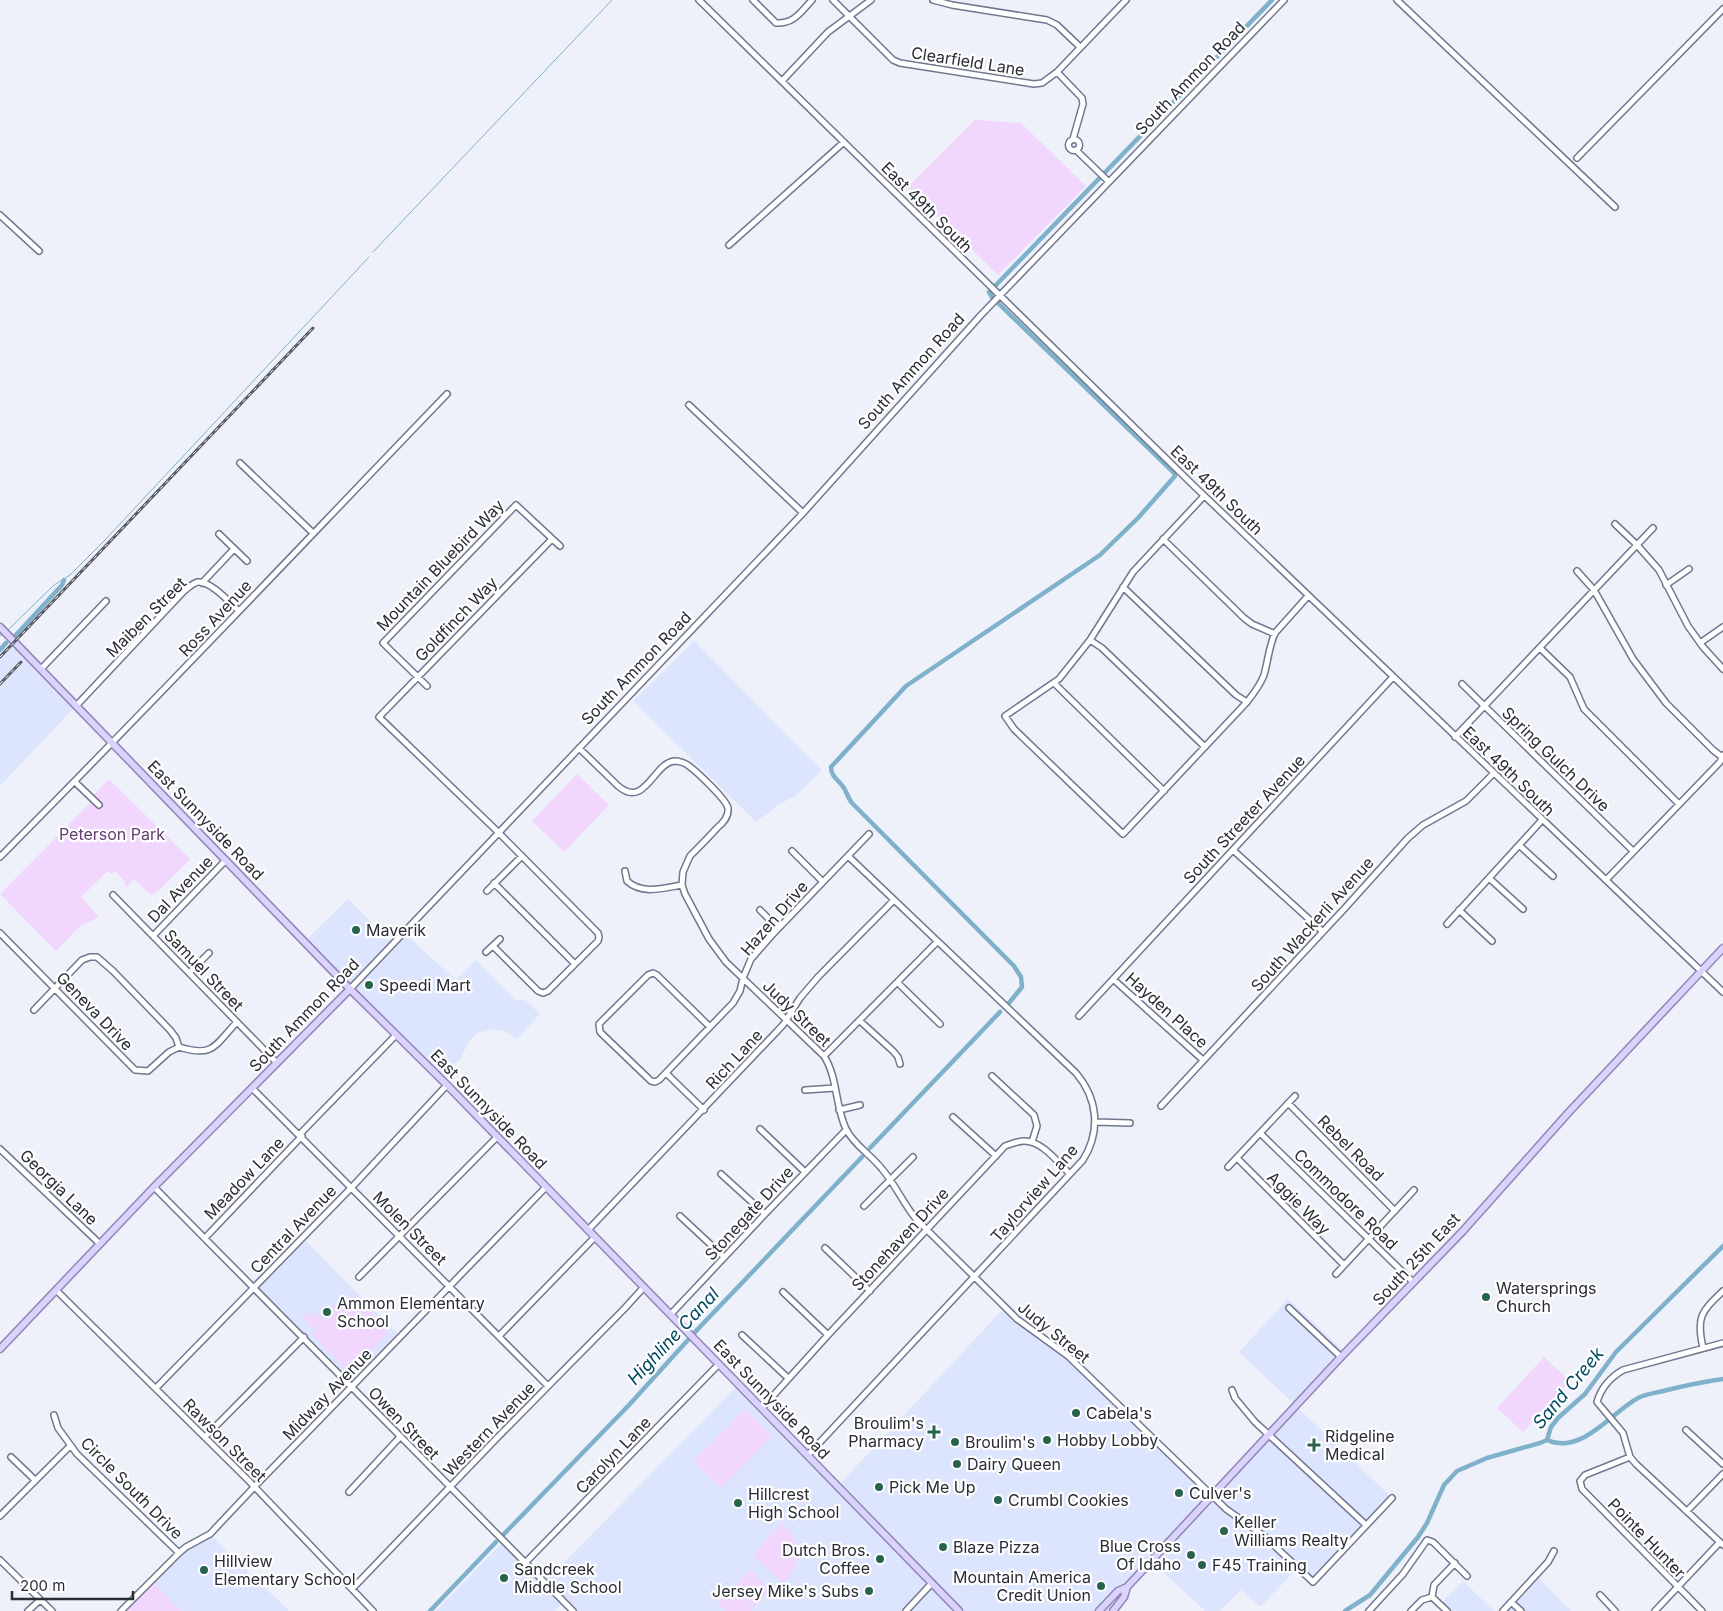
<svg xmlns="http://www.w3.org/2000/svg" width="1723" height="1611" font-family="Inter,sans-serif">
	<style>
		.built { fill: #dde5fe }
		.green { fill: #f1d6fd }
		.lines { fill: none; stroke-linecap: round; stroke-linejoin: round }
		.stream { stroke: #7fb1ca; stroke-width: 1 }
		.canal { stroke: #7fb1ca; stroke-width: 4.5 }
		.minor-casing { stroke: #71778d; stroke-width: 8 }
		.major-casing { stroke: #8f86b6; stroke-width: 9 }
		.minor { stroke: #fff; stroke-width: 5 }
		.major { stroke: #dcd3fd; stroke-width: 6 }
		.rail-casing { stroke: #585a64; stroke-width: 3 }
		.rail { stroke: #fefefe; stroke-width: 1; stroke-dasharray: 4; stroke-linecap: butt }
		.poi-dot { fill: #28634d; stroke: #fefefe; stroke-width: 2 }
		.labels { text-anchor: middle; dominant-baseline: central; stroke-width: 4.5; stroke-linejoin: round; paint-order: stroke }
		.street-label { font-size: 16px; fill: #2a2c36; stroke: #fefefe }
		.park-label { font-size: 16px; fill: #623d72; stroke: #fefefe }
		.poi-label { font-size: 16px; fill: #2a2c36; stroke: #fefefe; text-anchor: start }
		.water-label { font-size: 18px; font-style: italic; fill: #024a63; stroke: #fefefe }
	</style>
	<rect width="100%" height="100%" fill="#eef1fa"/>
	<path class="built" d="M13,640L76,706L0,786V653Z
		M694,641L822,770L797,795L780,804L756,822L633,701Z
		M348,899L392,943L404,933L456,980L476,960L516,1000H525L540,1014L517,1039L505,1031L495,1029L477,1033L470,1040L460,1059L440,1078L304,942Z
		M302,1237L400,1336L352,1386L254,1287Z
		M1288,1299L1346,1353L1296,1406L1392,1498L1313,1582L1298,1568L1260,1607L1241,1590L1220,1611H1205L1151,1561L1111,1603L1119,1611H573L564,1602L555,1611H436L503,1542L544,1583L739,1384L838,1486L1004,1308L1068,1356L1212,1495L1296,1406L1239,1352Z
		M210,1534L289,1611H181L151,1581L179,1553Z
		M1536,1575L1571,1611H1503Z
		M1463,1581L1494,1611H1447L1440,1605Z"/>
	<path class="green" d="M975,120L1021,123L1086,186L998,275L908,187Z
		M577,774L609,805L564,852L532,821Z
		M109,779L190,859L154,895L149,893L134,879L126,887L124,881L115,871L111,874L108,871L81,897L99,917L79,927L56,951L0,894L91,802L89,800Z
		M353,1293L387,1329L388,1334L351,1370L345,1368L311,1334L318,1328L315,1330L303,1317L308,1312L313,1318L319,1313L326,1320L335,1311L331,1307L333,1304L338,1308Z
		M1544,1357L1570,1381L1523,1432L1497,1408Z
		M745,1409L772,1436L721,1488L693,1461Z
		M782,1523C802,1541 803,1564 783,1583L754,1556L755,1552Z
		M751,1570L771,1590L755,1606L735,1586Z
		M151,1581L181,1611H122Z
		M734,1588L754,1607L750,1611H726L718,1603Z"/>
	<g class="lines">
		<path class="stream" d="M373,252L612,0
			M8,630L54,585L70,575L105,540L369,257
			M0,635H3"/>
		<path class="canal" d="M995,286L1272,0
			M989,292L992,297
			M997,302L1174,473L1175,476L1138,518L1100,555L906,686L831,767C831,777 839,780 844,788C847,793 848,798 852,803L1014,966L1021,977L1022,987L1009,1003
			M15,636L62,585L64,580
			M0,650L6,643
			M870,1148L1000,1012
			M1547,1440C1582,1456 1613,1410 1640,1397C1647,1394 1655,1393 1663,1391C1683,1386 1702,1382 1723,1379
			M504,1534L629,1405L697,1330L862,1157
			M430,1611L496,1542
			M1345,1611L1370,1595L1418,1537L1427,1523L1444,1485L1457,1471L1487,1458L1540,1443L1547,1440L1551,1427L1558,1418L1585,1394L1616,1352L1723,1246"/>
		<defs>
			<path id="minor" d="M699,0L1192,484L1723,992
				M753,0L776,23C794,24 801,12 812,0
				M833,0L893,60L900,63L1034,84L1042,83L1057,72L1126,0
				M933,0L952,5L1047,20L1057,25L1080,47
				M1397,0L1615,207
				M1057,72L1082,98L1083,104L1073,139
				M782,81L828,32L871,0
				M1068.5 145a5.5 5.5 0 1 1 11 0a5.5 5.5 0 1 1-11 0Z
				M1076,150L1109,182
				M1577,158L1723,9
				M0,215L39,251
				M729,245L844,142
				M689,405L803,513
				M240,463L313,533
				M1204,496L1133,572L1090,640L1059,679L1005,716L1014,729L1123,834L1247,702C1253,694 1260,686 1264,675C1268,661 1269,646 1275,633L1308,596
				M1615,524L1637,545L1659,570L1688,626L1703,647L1723,669
				M219,534L247,561
				M1163,539L1244,618L1252,624L1275,634
				M1577,571L1594,590L1633,659L1666,703L1713,750L1722,757
				M202,583L234,549
				M1666,585L1689,569
				M1123,587L1236,695L1247,702
				M1090,640L1102,648L1205,747
				M1700,643L1723,627
				M1540,648L1570,677L1584,709L1679,804
				M41,669L106,601
				M1054,683L1164,791
				M1462,684L1633,851
				M427,686L383,643L516,505L560,546
				M76,706L184,591C188,588 193,583 198,582C211,581 230,603 239,611
				M1455,737L1653,528
				M579,748L618,786C645,809 653,764 674,761C679,761 685,763 689,766C697,772 726,799 728,808C729,817 723,823 717,828C708,838 699,847 690,856L683,872L682,885L685,894L709,939L726,962L824,1056C838,1078 835,1106 846,1129C853,1144 871,1155 882,1169C895,1184 903,1203 916,1219L1017,1319L1068,1356L1226,1509L1264,1536L1313,1582L1392,1498
				M75,782L99,805
				M1519,845L1553,876
				M1233,850L1322,931
				M792,851L823,882
				M0,857C151,705 298,549 447,394
				M625,871L627,881C642,895 664,888 682,885
				M1489,878L1523,909
				M1606,880L1720,762L1723,755
				M494,883L575,964
				M487,891L522,856
				M113,895L277,1063
				M760,910L778,928
				M1459,910L1492,941
				M1447,924L1542,820
				M0,933L135,1070L148,1071L169,1052L179,1047
				M153,936L226,860
				M493,946L538,991L543,993L548,991L598,941L599,937L598,933L498,832L379,717L552,539
				M486,952L500,939
				M189,973L209,953
				M1113,979L1203,1060
				M898,983L940,1024
				M350,989L803,513L981,315L1284,0
				M34,1010L82,960L90,957H97L113,971L170,1030L176,1038L179,1047C214,1058 215,1045 237,1022
				M1079,1016L1393,677
				M860,1021L893,1051L898,1057L900,1064
				M710,1027L657,975L653,973L648,975L599,1024L600,1032L651,1081L655,1082L659,1080L733,1003L740,991L743,978L751,959L772,935L869,834
				M824,1056L937,942
				M666,1073L704,1110
				M992,1076L1034,1115L1037,1126L1032,1142
				M252,1088L548,1386
				M805,1090L835,1088
				M1288,1103L1395,1211
				M1161,1106L1345,908L1408,838L1423,825L1466,801L1493,774
				M839,1110L860,1105
				M953,1117L996,1156
				M1095,1122L1130,1123
				M760,1129L805,1172
				M1260,1133L1413,1282
				M300,1134L396,1035
				M0,1149L100,1244
				M1237,1158L1344,1265
				M1228,1167L1295,1096
				M721,1174L765,1214
				M154,1187L573,1611
				M864,1206L913,1157
				M680,1216L724,1257
				M588,1230L783,1025L800,998L818,977L894,900
				M205,1238L302,1136
				M825,1248L870,1291
				M1336,1274L1414,1190
				M359,1277L497,1137
				M56,1290L249,1481L373,1611
				M783,1292L828,1335
				M1289,1308L1341,1357
				M671,1314L765,1214L846,1130
				M742,1335L788,1378
				M499,1336L595,1237
				M1723,1343L1623,1370C1611,1377 1601,1388 1597,1402L1623,1433L1630,1457L1636,1464L1723,1545
				M1703,1348C1696,1317 1701,1312 1723,1291
				M156,1388L352,1187L447,1085
				M1232,1390L1235,1398L1255,1422L1366,1525
				M762,1408L828,1335L1005,1146C1011,1144 1018,1141 1024,1141C1043,1141 1058,1163 1070,1174
				M54,1415L58,1428L77,1454L179,1553
				M1686,1430L1723,1464
				M205,1437L304,1337
				M808,1455L1083,1160C1101,1131 1098,1099 1076,1073L848,856
				M11,1457L35,1480
				M1630,1457L1585,1475L1580,1481L1582,1489L1702,1611
				M349,1492L400,1437
				M1687,1511L1723,1474
				M0,1516L70,1446
				M0,1560L52,1611
				M525,1563L719,1364
				M352,1589L496,1439L625,1308L644,1287
				M1600,1595L1615,1611
				M1432,1597L1447,1611
				M1511,1602L1521,1611
				M28,1611L40,1600
				M121,1611L179,1553L186,1547L210,1534L257,1484L546,1187
				M906,1611L932,1583
				M1369,1611L1403,1574L1427,1540L1433,1542L1467,1576
				M1411,1611L1422,1600L1432,1597L1434,1585L1455,1563
				M1503,1611L1548,1562L1554,1551
				M1655,1611L1720,1542"/>
			<path id="major" d="M0,627L350,989L447,1085L959,1611
				M0,1349L154,1187L350,989
				M1099,1611L1118,1591L1127,1587L1341,1357L1462,1232L1569,1112L1723,948
				M1113,1611L1124,1597L1127,1587"/>
		</defs>
		<use href="#minor" class="minor-casing"/>
		<use href="#major" class="major-casing"/>
		<use href="#minor" class="minor"/>
		<use href="#major" class="major"/>
		<defs>
			<path id="rail" d="M0,657L313,328
				M0,684L21,662"/>
		</defs>
		<use href="#rail" class="rail-casing"/>
		<use href="#rail" class="rail"/>
	</g>
	<g class="poi-dot">
		<circle cx="356" cy="930" r="5"/>
		<circle cx="369" cy="985" r="5"/>
		<circle cx="1486" cy="1297" r="5"/>
		<circle cx="327" cy="1312" r="5"/>
		<circle cx="1076" cy="1413" r="5"/>
		<path d="M931.5 1424.5h5v5h5v5h-5v5h-5v-5h-5v-5h5z"/>
		<circle cx="1047" cy="1440" r="5"/>
		<circle cx="955" cy="1442" r="5"/>
		<path d="M1311.5 1437.5h5v5h5v5h-5v5h-5v-5h-5v-5h5z"/>
		<circle cx="957" cy="1464" r="5"/>
		<circle cx="879" cy="1487" r="5"/>
		<circle cx="1179" cy="1493" r="5"/>
		<circle cx="998" cy="1500" r="5"/>
		<circle cx="738" cy="1503" r="5"/>
		<circle cx="1224" cy="1531" r="5"/>
		<circle cx="943" cy="1547" r="5"/>
		<circle cx="1191" cy="1555" r="5"/>
		<circle cx="880" cy="1559" r="5"/>
		<circle cx="1202" cy="1565" r="5"/>
		<circle cx="204" cy="1570" r="5"/>
		<circle cx="504" cy="1578" r="5"/>
		<circle cx="1101" cy="1586" r="5"/>
		<circle cx="869" cy="1591" r="5"/>
	</g>
	<g class="labels">
		<g class="street-label">
			<text transform="translate(968 61) rotate(9)">Clearfield Lane</text>
			<text transform="translate(1190 78) rotate(-46)">South Ammon Road</text>
			<text transform="translate(927 207) rotate(45)">East 49th South</text>
			<text transform="translate(911 371) rotate(-48)">South Ammon Road</text>
			<text transform="translate(1217 490) rotate(44)">East 49th South</text>
			<text transform="translate(440 565) rotate(-46)">Mountain Bluebird Way</text>
			<text transform="translate(146 617) rotate(-45)">Maiben Street</text>
			<text transform="translate(215 618) rotate(-47)">Ross Avenue</text>
			<text transform="translate(456 619) rotate(-46)">Goldfinch Way</text>
			<text transform="translate(636 668) rotate(-46)">South Ammon Road</text>
			<text transform="translate(1556 759) rotate(44)">Spring Gulch Drive</text>
			<text transform="translate(1509 771) rotate(44)">East 49th South</text>
			<text transform="translate(1244 819) rotate(-47)">South Streeter Avenue</text>
			<text transform="translate(206 820) rotate(46)">East Sunnyside Road</text>
			<text transform="translate(180 889) rotate(-46)">Dal Avenue</text>
			<text transform="translate(774 918) rotate(-49)">Hazen Drive</text>
			<text transform="translate(1312 924) rotate(-48)">South Wackerli Avenue</text>
			<text transform="translate(204 970) rotate(46)">Samuel Street</text>
			<text transform="translate(1167 1010) rotate(42)">Hayden Place</text>
			<text transform="translate(95 1011) rotate(46)">Geneva Drive</text>
			<text transform="translate(797 1013) rotate(44)">Judy Street</text>
			<text transform="translate(304 1015) rotate(-46)">South Ammon Road</text>
			<text transform="translate(734 1059) rotate(-47)">Rich Lane</text>
			<text transform="translate(489 1109) rotate(46)">East Sunnyside Road</text>
			<text transform="translate(1351 1148) rotate(45)">Rebel Road</text>
			<text transform="translate(244 1178) rotate(-46)">Meadow Lane</text>
			<text transform="translate(59 1187) rotate(44)">Georgia Lane</text>
			<text transform="translate(1034 1193) rotate(-49)">Taylorview Lane</text>
			<text transform="translate(1346 1199) rotate(44)">Commodore Road</text>
			<text transform="translate(1299 1203) rotate(45)">Aggie Way</text>
			<text transform="translate(749 1213) rotate(-47)">Stonegate Drive</text>
			<text transform="translate(410 1228) rotate(45)">Molen Street</text>
			<text transform="translate(293 1229) rotate(-46)">Central Avenue</text>
			<text transform="translate(900 1239) rotate(-47)">Stonehaven Drive</text>
			<text transform="translate(1416 1259) rotate(-47)">South 25th East</text>
			<text transform="translate(1054 1332) rotate(39)">Judy Street</text>
			<text transform="translate(327 1394) rotate(-46)">Midway Avenue</text>
			<text transform="translate(772 1399) rotate(46)">East Sunnyside Road</text>
			<text transform="translate(404 1423) rotate(46)">Owen Street</text>
			<text transform="translate(489 1429) rotate(-46)">Western Avenue</text>
			<text transform="translate(225 1440) rotate(45)">Rawson Street</text>
			<text transform="translate(613 1455) rotate(-46)">Carolyn Lane</text>
			<text transform="translate(132 1488) rotate(45)">Circle South Drive</text>
			<text transform="translate(1647 1538) rotate(46)">Pointe Hunter</text>
		</g>
		<g class="park-label">
			<text x="112" y="834">Peterson Park</text>
		</g>
		<g class="poi-label">
			<text x="366" y="930">Maverik</text>
			<text x="379" y="985">Speedi Mart</text>
			<text x="1496" y="1288">Watersprings<tspan x="1496" dy="18">Church</tspan></text>
			<text x="337" y="1303">Ammon Elementary<tspan x="337" dy="18">School</tspan></text>
			<text x="1086" y="1413">Cabela's</text>
			<text x="924" y="1423" text-anchor="end">Broulim's<tspan x="924" dy="18">Pharmacy</tspan></text>
			<text x="1325" y="1436">Ridgeline<tspan x="1325" dy="18">Medical</tspan></text>
			<text x="1057" y="1440">Hobby Lobby</text>
			<text x="965" y="1442">Broulim's</text>
			<text x="967" y="1464">Dairy Queen</text>
			<text x="889" y="1487">Pick Me Up</text>
			<text x="1189" y="1493">Culver's</text>
			<text x="748" y="1494">Hillcrest<tspan x="748" dy="18">High School</tspan></text>
			<text x="1008" y="1500">Crumbl Cookies</text>
			<text x="1234" y="1522">Keller<tspan x="1234" dy="18">Williams Realty</tspan></text>
			<text x="1181" y="1546" text-anchor="end">Blue Cross<tspan x="1181" dy="18">Of Idaho</tspan></text>
			<text x="953" y="1547">Blaze Pizza</text>
			<text x="870" y="1550" text-anchor="end">Dutch Bros.<tspan x="870" dy="18">Coffee</tspan></text>
			<text x="214" y="1561">Hillview<tspan x="214" dy="18">Elementary School</tspan></text>
			<text x="1212" y="1565">F45 Training</text>
			<text x="514" y="1569">Sandcreek<tspan x="514" dy="18">Middle School</tspan></text>
			<text x="1091" y="1577" text-anchor="end">Mountain America<tspan x="1091" dy="18">Credit Union</tspan></text>
			<text x="859" y="1591" text-anchor="end">Jersey Mike's Subs</text>
		</g>
		<g class="water-label">
			<text transform="translate(673 1336) rotate(-47)">Highline Canal</text>
			<text transform="translate(1568 1388) rotate(-50)">Sand Creek</text>
		</g>
	</g>
	<path d="M12 1591v8h121v-8" fill="none" stroke="#2a2c36" stroke-width="2.5"/>
	<text x="20" y="1591" font-size="15" fill="#2a2c36" stroke="#fefefe" stroke-width="4" paint-order="stroke">200 m</text>
</svg>
